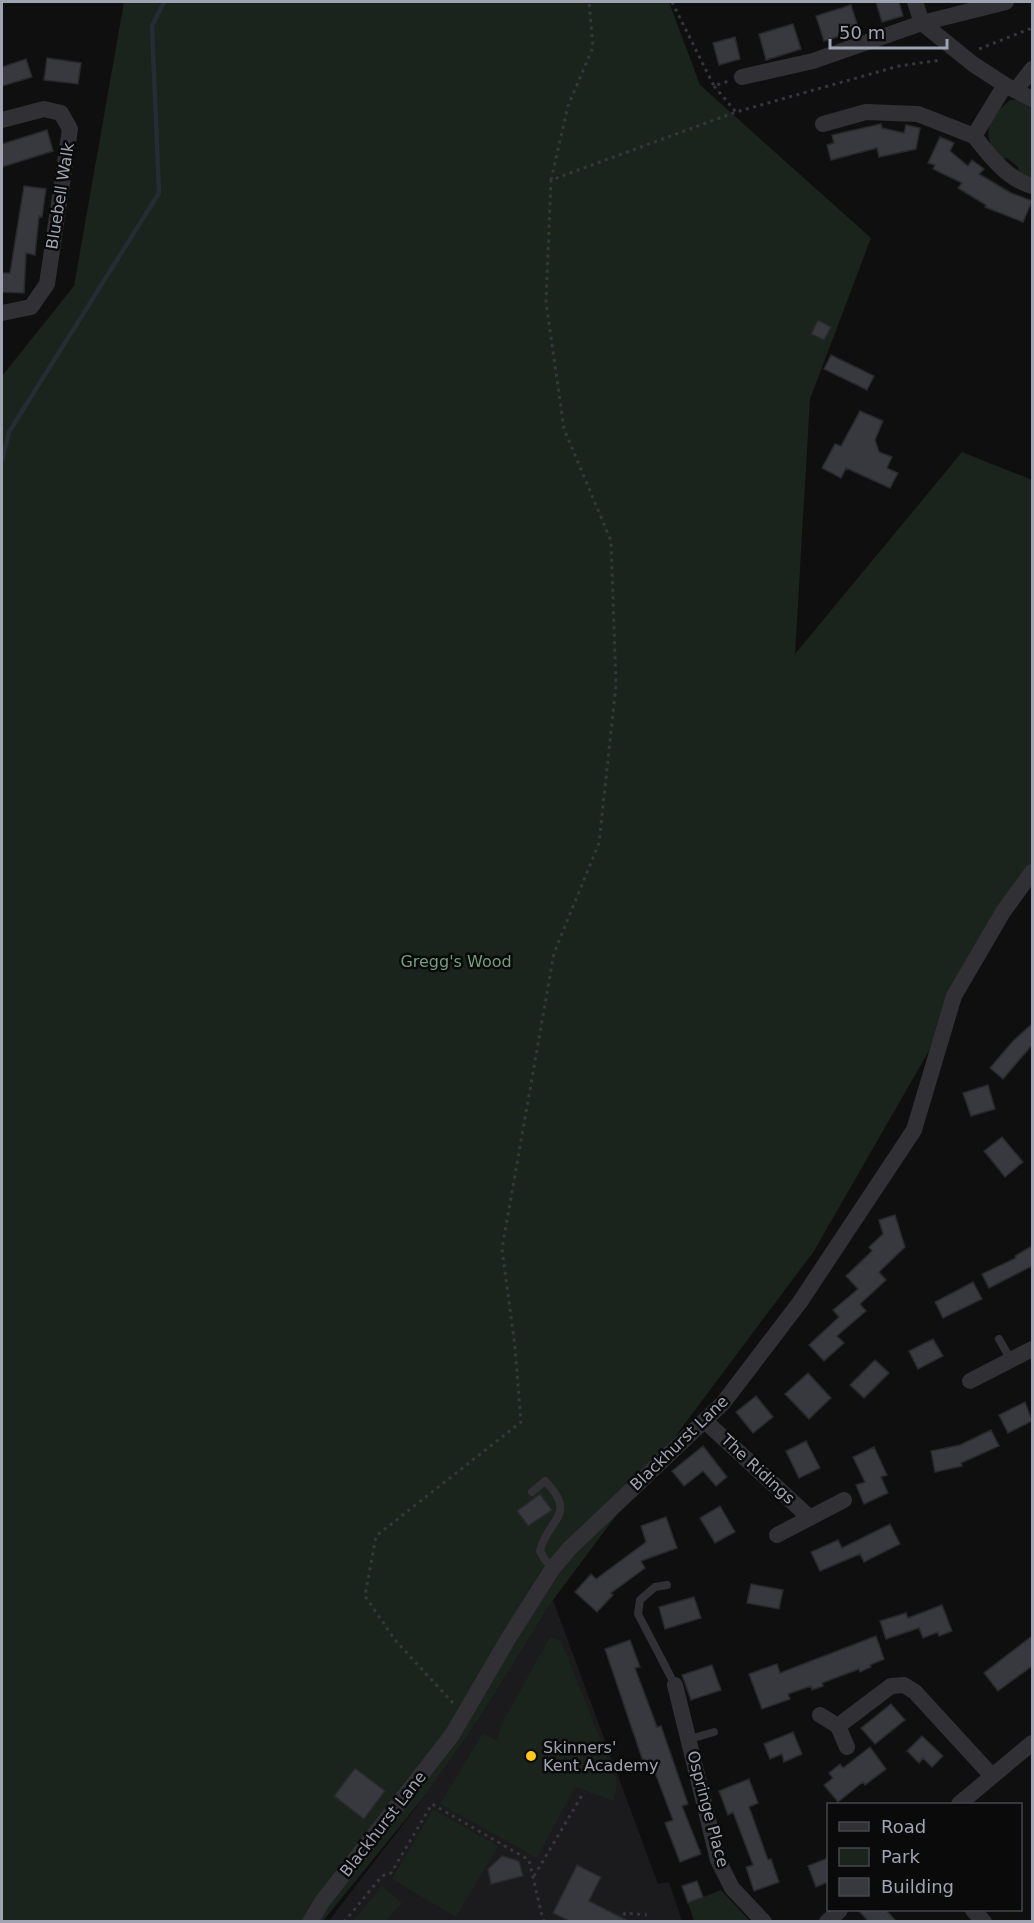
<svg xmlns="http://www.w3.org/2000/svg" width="1034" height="1923" font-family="'DejaVu Sans',sans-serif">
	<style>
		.built { fill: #1b1b1d }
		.green { fill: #1b231d }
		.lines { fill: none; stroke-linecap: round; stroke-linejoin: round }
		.stream { stroke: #252c34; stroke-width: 4.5 }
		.building { fill: #38393e; stroke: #29292c; stroke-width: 1.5 }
		.path { stroke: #36373c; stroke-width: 3; stroke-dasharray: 3 4.5; stroke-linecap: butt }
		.service { stroke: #303035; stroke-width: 8 }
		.minor { stroke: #303035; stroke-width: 16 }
		.poi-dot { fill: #fdc81a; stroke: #0a0a0b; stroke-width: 2 }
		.labels { text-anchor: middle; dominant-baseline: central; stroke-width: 5; stroke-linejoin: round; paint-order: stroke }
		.street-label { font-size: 16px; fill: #9fa3b2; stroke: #0a0a0b }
		.park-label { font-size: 16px; fill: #749f7b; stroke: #0a0a0b }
		.poi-label { font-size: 16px; fill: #9fa3b2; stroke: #0a0a0b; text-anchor: start }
	</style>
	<rect width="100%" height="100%" fill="#0f0f10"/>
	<path class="built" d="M553,1600L658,1884L669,1882L682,1921L328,1922L427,1793L479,1719Z"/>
	<path class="green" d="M124,2H669L700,85L871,238L810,399L795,654L962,452L1032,480V885L1019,894L814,1251L553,1600L479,1719L427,1793L323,1921H2V376L74,286Z
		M1010,100H1020L1032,106V179L1019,174L1018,167L1007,158L999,159C981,133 987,119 1010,100Z
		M550,1637L561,1641L617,1781L614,1801L575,1787L537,1858L440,1804L483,1733L497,1741L501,1725Z
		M433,1809L498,1846L456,1917L392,1879Z
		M382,1886L402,1903L386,1921H353Z
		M721,1890L750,1921H694L688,1903Z"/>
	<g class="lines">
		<path class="stream" d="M2,461L9,432L159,193L152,26L164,2"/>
	</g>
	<path class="building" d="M876,2H899L903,16L882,22Z
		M851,5L859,30L824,41L816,16Z
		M793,24L801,49L766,60L759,34Z
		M735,37L740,59L719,65L713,43Z
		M47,58L81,63L78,84L44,80Z
		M26,59L32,77L2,86V67Z
		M881,124L882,128L904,133L906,125L920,128L916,149L879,157L877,148L831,160L827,145L834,143L832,135Z
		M47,130L53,151L2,167V144Z
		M940,137L954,143L950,151L968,166L972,160L984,169L979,174L1011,193L1032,201L1023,222L985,207L986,205L958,188L962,183L933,169L935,165L928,163Z
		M24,186L46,189L42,217L39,216L35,255L26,253L24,293L2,292V273H10Z
		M818,320L831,327L824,340L811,334Z
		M831,355L874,376L867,390L824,369Z
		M860,411L883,421L875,440L879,452L892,457L887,468L898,473L890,488L846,468L841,478L822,468L835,444L841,446Z
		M1032,1024V1045L1003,1079L990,1068L1013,1041Z
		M988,1085L995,1109L971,1116L963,1093Z
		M1002,1137L1023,1162L1005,1177L984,1151Z
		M895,1215L905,1247L879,1272L886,1280L860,1304L866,1311L837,1336L844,1343L824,1361L809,1345L839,1317L833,1310L858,1289L846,1276L872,1251L869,1247L883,1234L879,1220Z
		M1032,1246V1266L989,1288L982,1274L1016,1258L1015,1256Z
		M973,1282L982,1299L943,1318L935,1302Z
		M933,1339L943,1356L918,1369L909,1351Z
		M875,1360L889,1373L864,1398L850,1385Z
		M808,1373L831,1398L809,1419L785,1394Z
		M756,1396L773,1417L753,1433L736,1412Z
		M1025,1402L1032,1421L1008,1433L999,1415Z
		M991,1430L999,1446L961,1463L962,1466L935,1472L931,1451L960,1445Z
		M806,1441L820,1468L799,1478L786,1451Z
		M703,1446L727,1477L716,1486L703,1471L684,1486L672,1471Z
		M874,1447L887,1475L881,1477L888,1493L864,1504L856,1485L865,1482L853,1457Z
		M540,1494L552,1510L528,1526L517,1511Z
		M720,1506L735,1532L715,1543L700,1518Z
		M666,1517L677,1548L641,1561L645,1568L611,1593L613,1595L597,1612L575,1592L591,1574L596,1579L646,1542L641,1526Z
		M890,1524L900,1544L864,1562L860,1554L820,1571L811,1552L838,1540L842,1548Z
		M751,1584L783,1590L779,1609L747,1603Z
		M694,1597L701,1618L665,1629L659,1607Z
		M942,1605L952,1631L939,1636L938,1632L923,1638L919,1628L886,1639L880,1621L906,1613L908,1618Z
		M876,1636L884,1659L870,1665L871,1667L860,1672L859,1669L822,1683L823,1686L812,1690L811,1686L788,1694L790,1699L762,1709L749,1674L777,1664L780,1673Z
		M1032,1636V1666L998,1691L984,1673Z
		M630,1640L640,1667L635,1668L657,1727L661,1726L688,1804L682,1806L701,1854L680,1862L665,1823L673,1820L651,1762L644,1764L605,1649Z
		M712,1665L721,1690L691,1700L682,1675Z
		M891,1704L905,1720L875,1744L861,1728Z
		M793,1732L802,1754L784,1762L782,1754L770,1759L764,1744Z
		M922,1736L943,1756L932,1767L923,1758L919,1763L907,1751Z
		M870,1747L886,1769L865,1785L863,1782L838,1802L824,1785L833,1778L829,1773L840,1764L843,1768Z
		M355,1768L385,1791L364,1819L334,1796Z
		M749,1779L758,1803L749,1807L768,1860L771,1859L779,1882L754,1891L746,1867L753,1865L733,1812L728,1815L719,1791Z
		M502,1856L519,1861L523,1876L491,1884L488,1869Z
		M828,1858V1882L816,1887L808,1866Z
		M577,1865L601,1877L589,1901L630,1922H571L553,1913Z
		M697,1881L703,1897L688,1903L682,1886Z
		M858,1910H886L897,1922H869Z"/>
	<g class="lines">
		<path class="path" d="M672,2L714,86L729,81
			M979,49L1032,28
			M714,86L736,112
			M551,180L568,106L593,47L589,2
			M453,1703L395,1640L365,1596L376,1536L521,1422L515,1347L502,1249L554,953L599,843L616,685L611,541L564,429L546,302L551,180L736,112L899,66L941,60
			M534,1876L584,1792
			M344,1922L382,1876L391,1873L432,1804L529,1860L543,1920L547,1922
			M620,1922L625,1913L647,1915"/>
		<path class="service" d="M999,1339L1011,1360
			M532,1492L545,1481C579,1516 547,1519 540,1551L545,1560L553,1568
			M667,1585L655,1587L640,1600L638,1614L675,1685
			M690,1739L714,1732"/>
		<path class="minor" d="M915,2L922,23L1006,2
			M742,77L813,61L922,23L973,64L1005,85L1032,99
			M1005,85L974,136C990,156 1007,179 1032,186
			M1016,90L1032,69
			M2,120L44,109L61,113L70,129L47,284L31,307L2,313
			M823,124L866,112L918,114L974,136
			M970,1381L1032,1349
			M705,1421L810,1518
			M777,1535L844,1500
			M675,1685L718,1860L732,1888L764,1922
			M820,1715L838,1726
			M847,1747L838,1726L891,1686L904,1685L915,1692L992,1776
			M959,1804L1032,1743
			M973,1910L984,1922
			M310,1922L322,1902L452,1735L508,1639L553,1568L570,1548L723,1403L800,1302L914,1130L954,996L1003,912L1032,872
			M827,1922L840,1910"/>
	</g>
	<circle class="poi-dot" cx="531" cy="1756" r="6"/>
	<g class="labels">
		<g class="street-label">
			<text transform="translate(60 196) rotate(-81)">Bluebell Walk</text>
			<text transform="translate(679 1443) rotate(-44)">Blackhurst Lane</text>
			<text transform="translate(758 1469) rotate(43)">The Ridings</text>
			<text transform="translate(708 1809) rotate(75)">Ospringe Place</text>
			<text transform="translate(383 1824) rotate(-52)">Blackhurst Lane</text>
		</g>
		<g class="park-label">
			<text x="456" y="961">Gregg's Wood</text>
		</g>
		<g class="poi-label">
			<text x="543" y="1747">Skinners'<tspan x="543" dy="18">Kent Academy</tspan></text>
		</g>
	</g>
	<rect width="1034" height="1923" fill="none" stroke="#9fa3b2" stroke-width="6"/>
	<rect x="827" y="1803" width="195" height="108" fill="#0a0a0b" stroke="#46474e" stroke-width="1.5"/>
	<rect x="839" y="1822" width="30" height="9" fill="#303035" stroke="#46474e" stroke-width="1.5"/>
	<text x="881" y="1833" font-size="18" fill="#9fa3b2">Road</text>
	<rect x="839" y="1848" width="30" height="18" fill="#1b231d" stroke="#46474e" stroke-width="1.5"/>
	<text x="881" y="1863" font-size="18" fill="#9fa3b2">Park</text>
	<rect x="839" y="1878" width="30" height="18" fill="#38393e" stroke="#46474e" stroke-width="1.5"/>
	<text x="881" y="1893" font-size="18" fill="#9fa3b2">Building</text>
	<path d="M830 39v9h117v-9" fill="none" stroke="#9fa3b2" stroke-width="3"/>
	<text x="839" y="39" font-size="18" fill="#9fa3b2" stroke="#0a0a0b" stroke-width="4.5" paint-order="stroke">50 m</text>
</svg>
